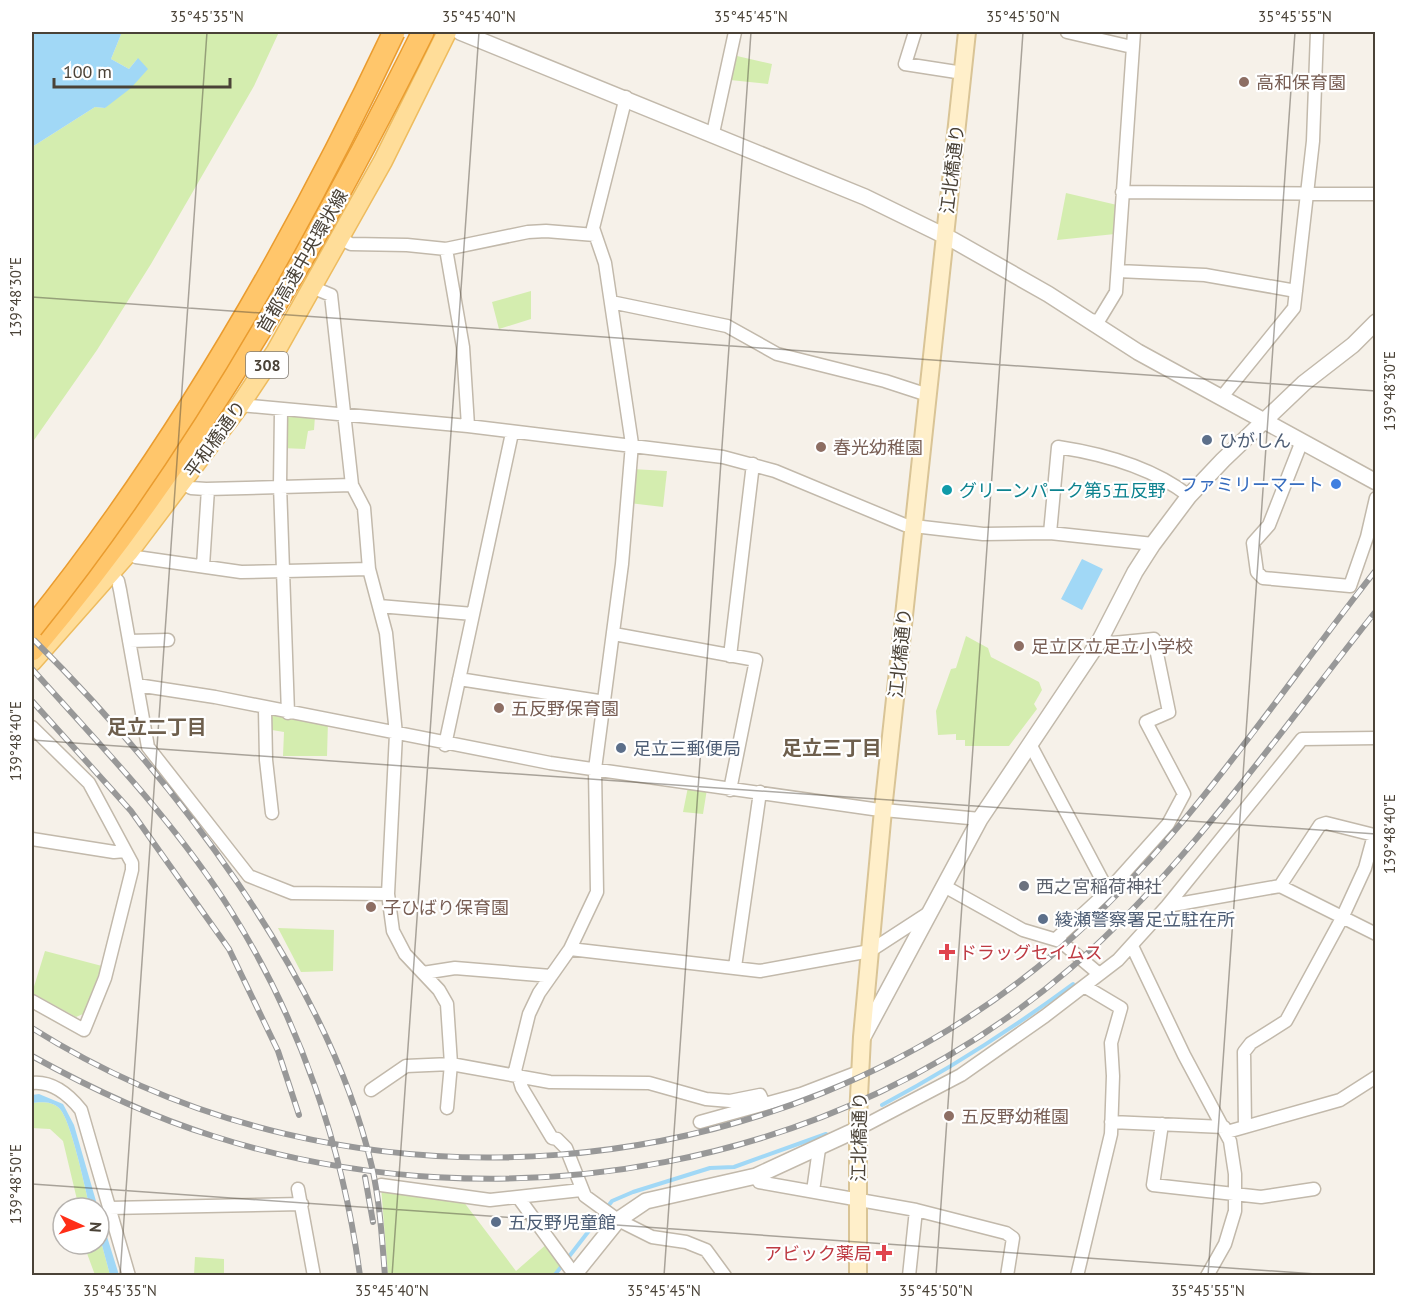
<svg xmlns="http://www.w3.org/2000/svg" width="1407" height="1307" font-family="'PT Sans','Noto Sans JP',sans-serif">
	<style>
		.green { fill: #d4edaf }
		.water { fill: #a1d8f6 }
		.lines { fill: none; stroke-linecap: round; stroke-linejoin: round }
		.stream { stroke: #a1d8f6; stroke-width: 4 }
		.minor-casing { stroke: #c2b9ab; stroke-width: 15 }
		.tertiary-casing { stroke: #c2b9ab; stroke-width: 18 }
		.secondary-casing { stroke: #d9c496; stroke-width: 20 }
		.primary-casing { stroke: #eebc5f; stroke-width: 21 }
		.motorway-casing { stroke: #ea9c2f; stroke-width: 24 }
		.minor { stroke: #fff; stroke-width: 12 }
		.tertiary { stroke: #fff; stroke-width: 15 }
		.secondary { stroke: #ffefca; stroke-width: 16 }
		.primary { stroke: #fd9; stroke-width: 18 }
		.motorway { stroke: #ffc66b; stroke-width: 21 }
		.rail-casing { stroke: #989898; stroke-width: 6 }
		.rail { stroke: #fff; stroke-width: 4; stroke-dasharray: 11; stroke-linecap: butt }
		.motorway-bridge-casing { stroke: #ea9c2f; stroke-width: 24; stroke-linecap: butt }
		.motorway-bridge { stroke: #ffc66b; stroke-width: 21 }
		.ticks { fill: none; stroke: #4a4237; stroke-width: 1.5; stroke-opacity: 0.45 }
		.education-dot { fill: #8d6e63; stroke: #fff; stroke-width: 2 }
		.service-dot { fill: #5c6f8a; stroke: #fff; stroke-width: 2 }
		.shop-dot { fill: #3f7fe0; stroke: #fff; stroke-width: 2 }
		.culture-dot { fill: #0f9aa8; stroke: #fff; stroke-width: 2 }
		.worship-dot { fill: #6b7280; stroke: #fff; stroke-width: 2 }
		.health-dot { fill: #e0444e; stroke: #fff; stroke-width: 2 }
		.labels { text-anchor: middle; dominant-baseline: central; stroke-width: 4.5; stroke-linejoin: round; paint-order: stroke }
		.shield { fill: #fff; stroke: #807b73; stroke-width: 1.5 }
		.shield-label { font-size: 16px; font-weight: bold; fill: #4a4237 }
		.education-label { font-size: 18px; fill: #785e54; stroke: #fff; text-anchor: start }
		.street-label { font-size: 18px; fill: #4a4237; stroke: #fff }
		.service-label { font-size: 18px; fill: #4e5e75; stroke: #fff; text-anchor: start }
		.shop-label { font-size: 18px; fill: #366cbe; stroke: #fff; text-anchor: end }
		.culture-label { font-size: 18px; fill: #0d838f; stroke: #fff; text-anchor: start }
		.worship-label { font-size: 18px; fill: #5b616d; stroke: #fff; text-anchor: start }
		.health-label { font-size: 18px; fill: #be3a42; stroke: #fff; text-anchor: start }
		.neighbourhood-label { font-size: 20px; font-weight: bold; fill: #6e5f4d; stroke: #fff }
		.neatline { fill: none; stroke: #4a4237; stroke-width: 2 }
		.ticks-label { font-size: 15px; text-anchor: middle; fill: #4a4237 }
	</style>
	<rect width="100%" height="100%" fill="#f6f1e9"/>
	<path class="green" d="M122,32H279L254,86L151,264L97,350L32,443V147L95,107L105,108L138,58L129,69L111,59Z
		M737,56L772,64L768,84L730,80Z
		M1066,193L1117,205L1115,234L1057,240Z
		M531,291V319L499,329L492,302Z
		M283,414L315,416L314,430L308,431L305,449L282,448Z
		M632,469L667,471L663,507L629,503Z
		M966,636L988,648L991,657L1039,682L1042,690L1034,704L1037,709L1009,746H965V740H956V734L938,735L936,711L951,669L956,668Z
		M265,710L328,721L327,756H283L284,732L266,729Z
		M688,787L707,789L703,814L683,812Z
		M278,928L334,930L333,971L301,972Z
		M45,951L102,966L83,1014L76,1017L32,993Z
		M32,1103C40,1102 52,1101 59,1108C71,1119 85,1188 90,1208H79L63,1141L50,1129L32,1128Z
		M381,1186L460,1197L516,1271L548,1243L564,1263L554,1275H388Z
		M99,1234L110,1275H95L85,1248L88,1247L87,1244H99Z
		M195,1257L224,1259V1275H194Z"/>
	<path class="water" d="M32,32H122L111,59L129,69L138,58L148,69L131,88L105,108L95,107L32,147Z
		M1082,559L1103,569L1082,610L1061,599Z
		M39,1094L63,1104L74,1125L98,1208H90C85,1188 71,1119 59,1108C52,1101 40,1102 32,1103V1095Z
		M99,1211L119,1275H110L99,1234Z"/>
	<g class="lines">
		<path class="stream" d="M882,1105C950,1069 1012,1029 1073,984
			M554,1276L612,1201L633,1192L710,1168L734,1167L826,1134"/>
		<defs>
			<path id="minor" d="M915,32L905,64L963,73
				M1067,32L1132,47
				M713,133L735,32
				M1122,192L1376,194
				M341,239L351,244L407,245L446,249L528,232L546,231L595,235
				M446,249L463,347L468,426
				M1118,271L1205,275L1296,291
				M314,288L331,295L352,485L364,508L369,569L386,633L396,734L388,894L393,931L405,954L439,990L447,1004L451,1064L447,1108
				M611,302L727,326L777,354L885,381L928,395
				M1091,321L1099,320L1116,292L1134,32
				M1221,398L1294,308L1313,141L1317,32
				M240,405L468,426L723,457L775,471L905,525L983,534L1050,533L1153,544
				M281,411L280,485L288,713
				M1302,441L1269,525L1253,543L1257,572L1263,578L1350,586L1367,537L1376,498
				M183,483L191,488L206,489L352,485
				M1050,533L1058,447C1104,454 1152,467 1189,496
				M129,552L136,557L241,572L369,569
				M203,566L208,489
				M111,574L118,581L120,590L148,747L249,876L292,893L388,894
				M379,606L473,614
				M614,634L756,660L730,790
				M129,641L168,640
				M730,656L753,464
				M459,679L605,702
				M137,685L215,697L550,763L873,809L980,819
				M265,709L266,760L272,813
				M32,727L89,783L132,863V870L105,978L84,1030L32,1001
				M1030,744L1108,891
				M445,745L512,433
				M32,839L114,852L125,851
				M944,886L1023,930L1060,941L1098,973
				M1167,906L1280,886L1376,934
				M1056,939L1108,891L1168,824L1184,794L1146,722L1169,712L1154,639L1113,643L1100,640
				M1132,946L1184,1055L1230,1141L1235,1174V1211L1225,1244L1207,1276
				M570,949L760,971L870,951L930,912
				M735,967L760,792
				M423,973L455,968L551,976
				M514,1075L529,1014L539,993L570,949L597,892L595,769L622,564L632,444L605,263L593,228L626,97
				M518,1075L522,1088L552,1138L557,1139L566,1148L585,1196L618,1220L652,1237L686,1242L706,1250L725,1276
				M32,1083C52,1081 69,1095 81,1110L129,1276
				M371,1090L406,1066L451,1064L550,1082L649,1083L706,1099L730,1101L760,1095L764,1104
				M700,1122L801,1094L861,1071
				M1111,1122L1224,1127
				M1162,1124L1153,1185L1261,1197L1314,1189
				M1245,1127L1244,1052L1251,1043L1286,1021L1342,918L1365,868L1374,835L1326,823L1320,825L1280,886
				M858,1129L961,1075L1045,1016L1118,960L1167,906L1302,739L1376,738
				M1227,1132L1340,1100L1376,1077
				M756,1176L759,1182L916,1210L1006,1233L1013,1238L1007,1276
				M381,1185L490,1200L581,1190
				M298,1189L314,1276
				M813,1191L819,1149
				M518,1197L574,1274
				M109,1208L302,1204
				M909,1276L916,1210
				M1077,1276L1111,1134L1113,1076L1111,1043L1121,1008L1084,986"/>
			<path id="tertiary" d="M460,32L865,197L953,240L1048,294L1138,352L1376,482
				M863,1037L980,819L1100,640L1135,572L1153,544L1189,496L1223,460L1304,383L1353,345L1376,322
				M573,1276L618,1220L646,1201L756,1176L858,1129"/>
			<path id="secondary" d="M858,1276V1117L862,1037L883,810L967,32"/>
			<path id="primary" d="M32,662L129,552L240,405L276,351L383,161L447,32"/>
			<path id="motorway" d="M32,650C194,457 311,257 423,32"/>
		</defs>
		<use href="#minor" class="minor-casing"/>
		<use href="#tertiary" class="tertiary-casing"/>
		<use href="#secondary" class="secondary-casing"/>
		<use href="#primary" class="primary-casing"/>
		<use href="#motorway" class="motorway-casing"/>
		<use href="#minor" class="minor"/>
		<use href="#tertiary" class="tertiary"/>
		<use href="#secondary" class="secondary"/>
		<use href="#primary" class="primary"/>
		<use href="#motorway" class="motorway"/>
		<defs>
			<path id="rail" d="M32,638C170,775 327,975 372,1167C380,1203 382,1239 385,1276
				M32,669C101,746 175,822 231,911C300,1021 343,1147 360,1276
				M32,701L131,811L229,949L278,1051L299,1115
				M32,1028C347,1227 775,1193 1057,951C1183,843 1274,699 1376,570
				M32,1056C90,1088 149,1116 213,1136C505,1229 839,1169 1072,967C1186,868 1281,730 1376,611
				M365,1177L373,1222"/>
		</defs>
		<use href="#rail" class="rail-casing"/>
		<use href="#rail" class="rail"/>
		<defs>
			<path id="motorway-bridge" d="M32,628C178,447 295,241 394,32"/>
		</defs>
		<use href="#motorway-bridge" class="motorway-bridge-casing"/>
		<use href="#motorway-bridge" class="motorway-bridge"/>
	</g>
	<path class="ticks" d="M32,297L1376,391M32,740L1376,834M32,1184L1344,1276M120,1276L207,32M392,1276L479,32M664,1276L751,32M936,1276L1023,32M1208,1276L1295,32"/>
	<g class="education-dot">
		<circle cx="1244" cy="82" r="6"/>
		<circle cx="821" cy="447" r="6"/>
		<circle cx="1019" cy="646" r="6"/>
		<circle cx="499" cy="708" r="6"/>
		<circle cx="371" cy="907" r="6"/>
		<circle cx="949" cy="1116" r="6"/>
	</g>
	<g class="service-dot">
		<circle cx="1207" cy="440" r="6"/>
		<circle cx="621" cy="748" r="6"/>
		<circle cx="1043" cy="919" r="6"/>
		<circle cx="496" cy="1222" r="6"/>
	</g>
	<circle class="shop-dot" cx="1336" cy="484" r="6"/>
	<circle class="culture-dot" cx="947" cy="490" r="6"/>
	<circle class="worship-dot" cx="1024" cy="886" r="6"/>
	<g class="health-dot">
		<path d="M944 943h6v6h6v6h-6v6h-6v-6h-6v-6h6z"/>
		<path d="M881 1244h6v6h6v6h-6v6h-6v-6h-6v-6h6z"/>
	</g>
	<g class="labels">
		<rect class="shield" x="246" y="352" width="42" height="26" rx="4.5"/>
		<g class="shield-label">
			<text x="267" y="365">308</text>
		</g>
		<g class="education-label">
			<text x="1256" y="82">高和保育園</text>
			<text x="833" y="447">春光幼稚園</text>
			<text x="1031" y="646">足立区立足立小学校</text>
			<text x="511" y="708">五反野保育園</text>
			<text x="383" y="907">子ひばり保育園</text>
			<text x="961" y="1116">五反野幼稚園</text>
		</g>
		<g class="street-label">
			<text transform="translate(952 169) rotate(-83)">江北橋通り</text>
			<text transform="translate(302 261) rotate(-60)">首都高速中央環状線</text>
			<text transform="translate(215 439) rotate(-54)">平和橋通り</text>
			<text transform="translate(900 653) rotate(-84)">江北橋通り</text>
			<text transform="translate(859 1137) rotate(-89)">江北橋通り</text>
		</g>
		<g class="service-label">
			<text x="1219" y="440">ひがしん</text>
			<text x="633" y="748">足立三郵便局</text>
			<text x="1055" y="919">綾瀬警察署足立駐在所</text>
			<text x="508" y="1222">五反野児童館</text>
		</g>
		<g class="shop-label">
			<text x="1324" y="484">ファミリーマート</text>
		</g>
		<g class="culture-label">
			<text x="959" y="490">グリーンパーク第5五反野</text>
		</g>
		<g class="worship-label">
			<text x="1036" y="886">西之宮稲荷神社</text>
		</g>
		<g class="health-label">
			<text x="959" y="952">ドラッグセイムス</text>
			<text x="872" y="1253" text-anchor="end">アビック薬局</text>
		</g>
		<g class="neighbourhood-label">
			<text x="157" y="727">足立二丁目</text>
			<text x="832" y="748">足立三丁目</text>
		</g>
	</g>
	<rect width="1407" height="1307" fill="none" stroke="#ffffff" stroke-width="66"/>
	<g transform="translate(81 1226) rotate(94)"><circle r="28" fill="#ffffff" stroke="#b7b3af" stroke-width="1.5"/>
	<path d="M0-4.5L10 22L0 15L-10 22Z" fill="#ff2e17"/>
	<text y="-9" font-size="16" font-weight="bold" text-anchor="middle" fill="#4a4237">N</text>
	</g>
	<path d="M54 78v9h176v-9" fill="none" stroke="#4a4237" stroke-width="3"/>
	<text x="63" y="78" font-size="18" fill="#4a4237" stroke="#ffffff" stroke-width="4.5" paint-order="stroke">100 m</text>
	<rect x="33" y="33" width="1341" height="1241" class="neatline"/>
	<g class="ticks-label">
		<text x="207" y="22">35°45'35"N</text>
		<text x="479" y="22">35°45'40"N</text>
		<text x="751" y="22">35°45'45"N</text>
		<text x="1023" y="22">35°45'50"N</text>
		<text x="1295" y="22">35°45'55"N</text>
		<text transform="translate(16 297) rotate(-90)" y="5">139°48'30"E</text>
		<text transform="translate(1390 391) rotate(-90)" y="5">139°48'30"E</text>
		<text transform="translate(16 741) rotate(-90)" y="5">139°48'40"E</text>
		<text transform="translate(1390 834) rotate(-90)" y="5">139°48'40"E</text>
		<text transform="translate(16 1184) rotate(-90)" y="5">139°48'50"E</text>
		<text x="120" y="1296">35°45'35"N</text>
		<text x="392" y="1296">35°45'40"N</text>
		<text x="664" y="1296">35°45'45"N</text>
		<text x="936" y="1296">35°45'50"N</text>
		<text x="1208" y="1296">35°45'55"N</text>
	</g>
</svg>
